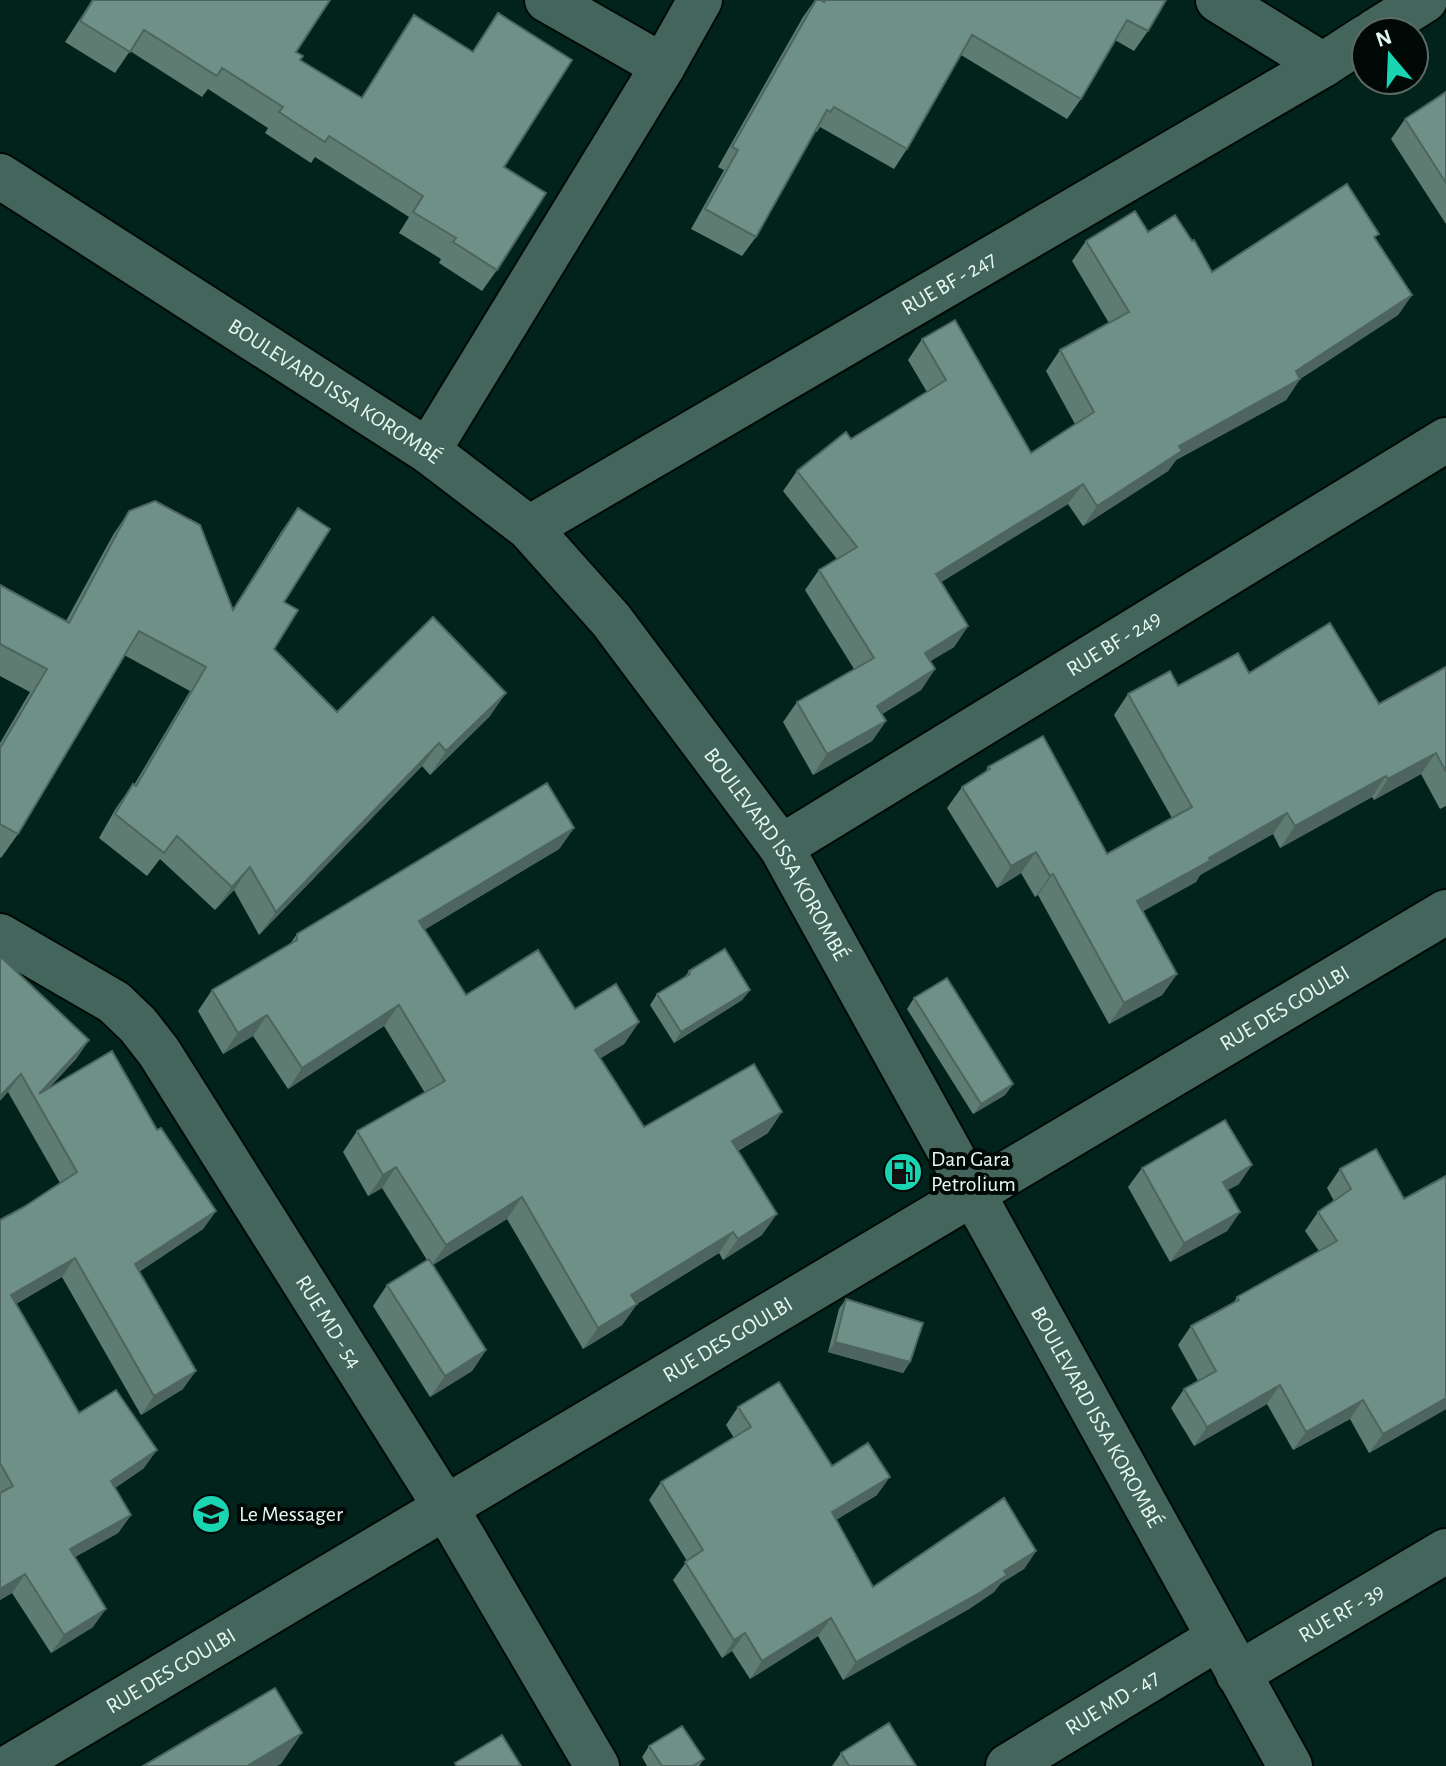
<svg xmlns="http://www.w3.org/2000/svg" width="1446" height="1766" font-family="'Alegreya Sans',sans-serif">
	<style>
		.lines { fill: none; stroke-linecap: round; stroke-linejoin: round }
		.minor-casing { stroke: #000b06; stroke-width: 48 }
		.minor { stroke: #44655c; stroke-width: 44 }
		.wall { fill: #5f7c73 }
		.shaded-wall { fill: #4d655e }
		.building { fill: #6e9086; stroke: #4d655e; stroke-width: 2 }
		.labels { text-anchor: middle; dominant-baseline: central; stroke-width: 8; stroke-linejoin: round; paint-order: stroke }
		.street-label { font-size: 22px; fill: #e6f8f2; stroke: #010907 }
		.poi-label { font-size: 22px; fill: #e6f8f2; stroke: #010907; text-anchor: start }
	</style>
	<rect width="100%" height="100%" fill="#02231b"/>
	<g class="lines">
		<defs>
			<g id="minor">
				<path d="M547,0L663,66"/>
				<path d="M1218,0L1323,65"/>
				<path d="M1374,32L1425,0"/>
				<path id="s1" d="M0,176L428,451L529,528L611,620L781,847L1290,1766"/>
				<path d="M428,451L663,66L700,0"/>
				<path id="s2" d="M529,528L1323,65L1366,37"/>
				<path id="s3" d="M781,847L1446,440"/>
				<path id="s4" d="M0,936L114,1002L138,1025L159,1052L446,1508L597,1766"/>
				<path id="s5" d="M1238,1674L1446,1551"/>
				<path id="s6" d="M11,1766L1446,912"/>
				<path id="s7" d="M1008,1766L1218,1638"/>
			</g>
		</defs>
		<use href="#minor" class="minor-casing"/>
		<use href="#minor" class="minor"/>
	</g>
	<path class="wall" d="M92,0H330L296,52L300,60L361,98L414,15L472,52L498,13L504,167L497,270L482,291L439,263L441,259L399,233L409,217L315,157L311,163L265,133L268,128L208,89L202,97L130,51L115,73L65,42Z
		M815,0H1166L1148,31L1134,51L1115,40L1081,99L1067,119L961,55L907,149L894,169L820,127L817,132L815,131L756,237L742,256L691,229L724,170L718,167L803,17Z
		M1446,92V224L1391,139L1405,119Z
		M1148,232L1212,272L1375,239L1412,295L1398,315L1300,379L1286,400L1176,460L1168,471L1083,526L1068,504L941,582L968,626L954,647L930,661L935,669L921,690L882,714L886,721L872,741L813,775L783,722L797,702L854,669L805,590L819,570L837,559L783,491L797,471L927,392L908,360L922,339L1031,453L1075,424L1046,371L1060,350L1109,323L1072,261L1086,241Z
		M298,508L284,602L274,649L337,712L490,716L430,775L422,766L259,935L234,890L215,910L160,859L147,876L99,838L116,808L133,784L134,785L190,691L124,655L18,834L1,858L0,857V743L30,692L0,676V585L66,621L113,535L129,511L233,609L281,532Z
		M1446,667V806L1440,809L1421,774L1374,800L1372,797L1280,848L1273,834L1200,875L1196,882L1142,911L1177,974L1162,995L1109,1024L1038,895L1035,897L1021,873L997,888L947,808L962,787L985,772L988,767L1107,854L1172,818L1114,715L1128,694L1249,673L1379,704Z
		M574,828L559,849L424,930L466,995L575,1009L639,1022L624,1044L600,1058L644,1127L768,1133L738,1151L762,1235L723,1260L719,1253L637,1304L622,1325L583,1349L507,1219L433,1265L486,1350L472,1371L430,1397L373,1306L387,1285L427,1260L382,1188L368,1196L343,1152L357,1131L425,1093L384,1026L288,1089L253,1036L223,1054L198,1011L212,990L290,944L297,934Z
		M0,956L89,1040L76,1059L49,1088L157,1130L216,1211L203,1229L139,1272L183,1389L141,1415L62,1277L16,1304L79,1413L144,1468L115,1488L131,1515L118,1533L75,1557L93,1627L51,1653L12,1593L0,1600V1220L24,1207L60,1183L8,1092Z
		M689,971L750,990L742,1000L674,1043L650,1005L657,994L684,978Z
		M914,998L1013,1084L1005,1095L973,1114L907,1009Z
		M1142,1168L1239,1184L1228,1190L1240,1212L1227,1231L1170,1262L1128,1187Z
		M1340,1169L1404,1199L1446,1176V1409L1369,1453L1350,1419L1293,1450L1267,1404L1194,1446L1171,1408L1184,1389L1198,1381L1178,1345L1191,1326L1234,1302L1237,1297L1319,1251L1305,1231L1318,1212L1334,1201L1327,1188Z
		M846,1299L910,1362L903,1373L828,1352L839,1309Z
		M738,1407L877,1495L836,1520L873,1587L1036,1551L1024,1569L1001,1583L994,1592L969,1609L843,1680L818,1636L750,1679L732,1651L722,1658L673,1580L687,1561L649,1500L661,1482L734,1438L726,1425Z
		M649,1746L704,1759L699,1766H647L642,1757Z
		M841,1753L916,1766H832Z"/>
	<path class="shaded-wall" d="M1412,295L1398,315L1300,379L1286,400L1176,460L1168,471L1083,526L1097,506L1179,446L1296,371Z
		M1083,484L1068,504L922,594L936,574Z
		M968,626L954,647L911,673L925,653Z
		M935,669L921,690L863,726L877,706Z
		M506,693L490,716L430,775L446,751Z
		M886,721L872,741L813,775L827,754Z
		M439,743L422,766L259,935L276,912Z
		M1436,753L1421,774L1374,800L1388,779Z
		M1386,776L1372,797L1280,848L1295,826Z
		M1287,813L1273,834L1200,875L1196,882L1122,923L1137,901Z
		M574,828L559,849L404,942L419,921Z
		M1036,852L1021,873L997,888L1011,866Z
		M250,867L234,890L215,910L232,887Z
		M1053,874L1038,895L1035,897L1050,876Z
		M1177,974L1162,995L1109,1024L1124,1003Z
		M750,990L742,1000L674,1043L681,1032Z
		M399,1005L384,1026L288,1089L302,1068Z
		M267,1015L253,1036L223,1054L238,1033Z
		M639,1022L624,1044L580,1071L595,1050Z
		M89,1040L76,1059L36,1101L39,1094Z
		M21,1074L8,1092L0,1101V1096Z
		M1013,1084L1005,1095L973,1114L981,1104Z
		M782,1112L768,1133L717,1162L732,1141Z
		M1252,1165L1239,1184L1209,1200L1223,1182Z
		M396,1167L382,1188L368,1196L383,1175Z
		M522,1197L507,1219L431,1266L446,1245Z
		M216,1211L203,1229L122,1283L135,1264Z
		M1240,1212L1227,1231L1170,1262L1184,1243Z
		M777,1214L762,1235L723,1260L738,1239Z
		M733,1232L719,1253L637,1304L622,1325L583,1349L598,1328L631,1295Z
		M75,1258L62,1277L0,1313L11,1295Z
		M835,1342L910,1362L903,1373L828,1352Z
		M486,1350L472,1371L430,1397L445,1376Z
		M196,1371L183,1389L141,1415L154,1396Z
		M1280,1385L1267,1404L1194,1446L1207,1427Z
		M1446,1398V1409L1369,1453L1383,1434Z
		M1363,1400L1350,1419L1293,1450L1306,1432Z
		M157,1450L144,1468L98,1500L111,1481Z
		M890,1477L877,1495L819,1530L832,1512Z
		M131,1515L118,1533L57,1567L70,1549Z
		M1036,1551L1024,1569L1001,1583L994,1592L969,1609L843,1680L856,1662Z
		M25,1574L12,1593L0,1600V1589Z
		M106,1609L93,1627L51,1653L64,1635Z
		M831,1618L818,1636L750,1679L762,1661Z
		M745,1633L732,1651L722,1658L734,1640Z
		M302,1733L281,1764L277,1766H247Z"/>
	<path class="building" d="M93,0H330L296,52L303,56L300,60L362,98L414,15L473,52L498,13L572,60L504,167L546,193L497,270L453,242L456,238L413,212L423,196L329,136L325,142L279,112L283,107L222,68L217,76L144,30L130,52L80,21Z
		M816,0H821L824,2L825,0H1166L1148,31L1127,20L1081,99L972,35L907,149L834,107L830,112L827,110L756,237L705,209L738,150L732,147Z
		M1446,92V183L1405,119Z
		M1347,184L1379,234L1374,237L1412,295L1296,371L1300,379L1179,446L1182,451L1097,506L1083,484L936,574L968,626L925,653L935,669L877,706L886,721L827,754L797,702L874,658L819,570L857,547L797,471L846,432L851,439L946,380L922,339L955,320L1031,453L1094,412L1060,350L1129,312L1086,241L1135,211L1148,232L1175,215L1192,241L1194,240L1212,272Z
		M155,501L200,525L233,610L298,508L330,529L284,602L298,610L274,649L337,712L433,617L506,693L446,751L439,743L276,912L250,867L232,887L177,836L164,853L115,814L133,784L136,786L206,667L139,631L18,834L0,824V748L47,669L0,644V585L69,623L129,511Z
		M1330,623L1379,704L1446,667V772L1436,753L1388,779L1386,776L1295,826L1287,813L1209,858L1210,861L1137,901L1177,974L1124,1003L1053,874L1050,876L1036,852L1011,866L962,787L990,769L988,767L1043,736L1107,854L1192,807L1128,694L1170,671L1178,686L1238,653L1249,673Z
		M547,783L574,828L419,921L466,995L538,950L575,1009L616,984L639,1022L595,1050L644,1127L754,1064L782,1112L732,1141L777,1214L738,1239L733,1232L631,1295L637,1304L598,1328L522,1197L446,1245L396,1167L383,1175L357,1131L445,1081L399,1005L302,1068L267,1015L238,1033L212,990L297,940V934Z
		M725,949L750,990L681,1032L657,994L690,974L689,971Z
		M0,956L89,1040L39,1094L112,1051L157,1130L161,1128L216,1211L135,1264L196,1371L154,1396L75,1258L11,1295L79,1413L116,1390L157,1450L111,1481L131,1515L70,1549L106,1609L64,1635L25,1574L0,1589V1493L13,1486L0,1463V1220L24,1207L77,1172L21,1074L0,1096Z
		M947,978L1013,1084L981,1104L914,998Z
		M1225,1120L1252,1165L1223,1182L1240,1212L1184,1243L1142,1168Z
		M1376,1149L1404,1199L1446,1176V1398L1383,1434L1363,1400L1306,1432L1280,1385L1207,1427L1184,1389L1216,1371L1191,1326L1239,1300L1237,1297L1337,1241L1318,1212L1351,1189L1340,1169Z
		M429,1259L486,1350L445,1376L387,1285Z
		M846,1299L923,1323L910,1362L835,1342Z
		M779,1382L832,1466L868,1443L890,1477L832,1512L873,1587L1004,1498L1036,1551L1004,1571L1007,1575L981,1592L856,1662L831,1618L762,1661L745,1633L734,1640L685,1562L703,1550L661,1482L751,1427L738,1407Z
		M275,1688L302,1733L247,1766H143Z
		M889,1723L916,1766H849L841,1753Z
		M682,1726L704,1759L693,1766H662L649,1746Z
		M502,1735L521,1766H457L455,1763Z"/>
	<defs>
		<symbol id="fuel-disc" viewBox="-11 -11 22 22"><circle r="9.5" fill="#19d5b2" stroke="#010907"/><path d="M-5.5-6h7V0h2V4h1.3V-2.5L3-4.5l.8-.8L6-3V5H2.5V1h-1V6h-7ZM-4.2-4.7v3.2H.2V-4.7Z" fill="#111"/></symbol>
		<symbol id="school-disc" viewBox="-11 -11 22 22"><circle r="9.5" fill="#19d5b2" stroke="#010907"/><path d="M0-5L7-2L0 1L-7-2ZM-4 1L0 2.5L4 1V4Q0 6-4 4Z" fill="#111"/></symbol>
	</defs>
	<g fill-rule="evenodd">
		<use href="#fuel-disc" x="881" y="1150" width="44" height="44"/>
		<use href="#school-disc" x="189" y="1492" width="44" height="44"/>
	</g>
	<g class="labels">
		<g class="street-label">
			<text stroke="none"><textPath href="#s2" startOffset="486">RUE BF - 247</textPath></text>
			<text stroke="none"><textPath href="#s1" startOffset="398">BOULEVARD ISSA KOROMBÉ</textPath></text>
			<text stroke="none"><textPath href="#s3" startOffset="390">RUE BF - 249</textPath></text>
			<text stroke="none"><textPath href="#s1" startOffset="1046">BOULEVARD ISSA KOROMBÉ</textPath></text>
			<text stroke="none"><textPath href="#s6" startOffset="1482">RUE DES GOULBI</textPath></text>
			<text stroke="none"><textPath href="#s4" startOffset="518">RUE MD - 54</textPath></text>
			<text stroke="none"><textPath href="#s6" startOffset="834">RUE DES GOULBI</textPath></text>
			<text stroke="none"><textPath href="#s1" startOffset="1694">BOULEVARD ISSA KOROMBÉ</textPath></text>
			<text stroke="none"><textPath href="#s5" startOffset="120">RUE RF - 39</textPath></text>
			<text stroke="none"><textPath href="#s6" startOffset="186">RUE DES GOULBI</textPath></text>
			<text stroke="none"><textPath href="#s7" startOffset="122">RUE MD - 47</textPath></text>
		</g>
		<g class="poi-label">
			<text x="931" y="1159">Dan Gara<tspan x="931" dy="25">Petrolium</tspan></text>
			<text x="239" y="1514">Le Messager</text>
		</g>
	</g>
	<g transform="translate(1390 56) rotate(341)"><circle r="38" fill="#010907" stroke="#5d6965" stroke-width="2"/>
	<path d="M0-6L14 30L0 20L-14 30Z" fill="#19d5b2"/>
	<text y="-12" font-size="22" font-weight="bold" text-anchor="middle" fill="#e6f8f2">N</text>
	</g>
</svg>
